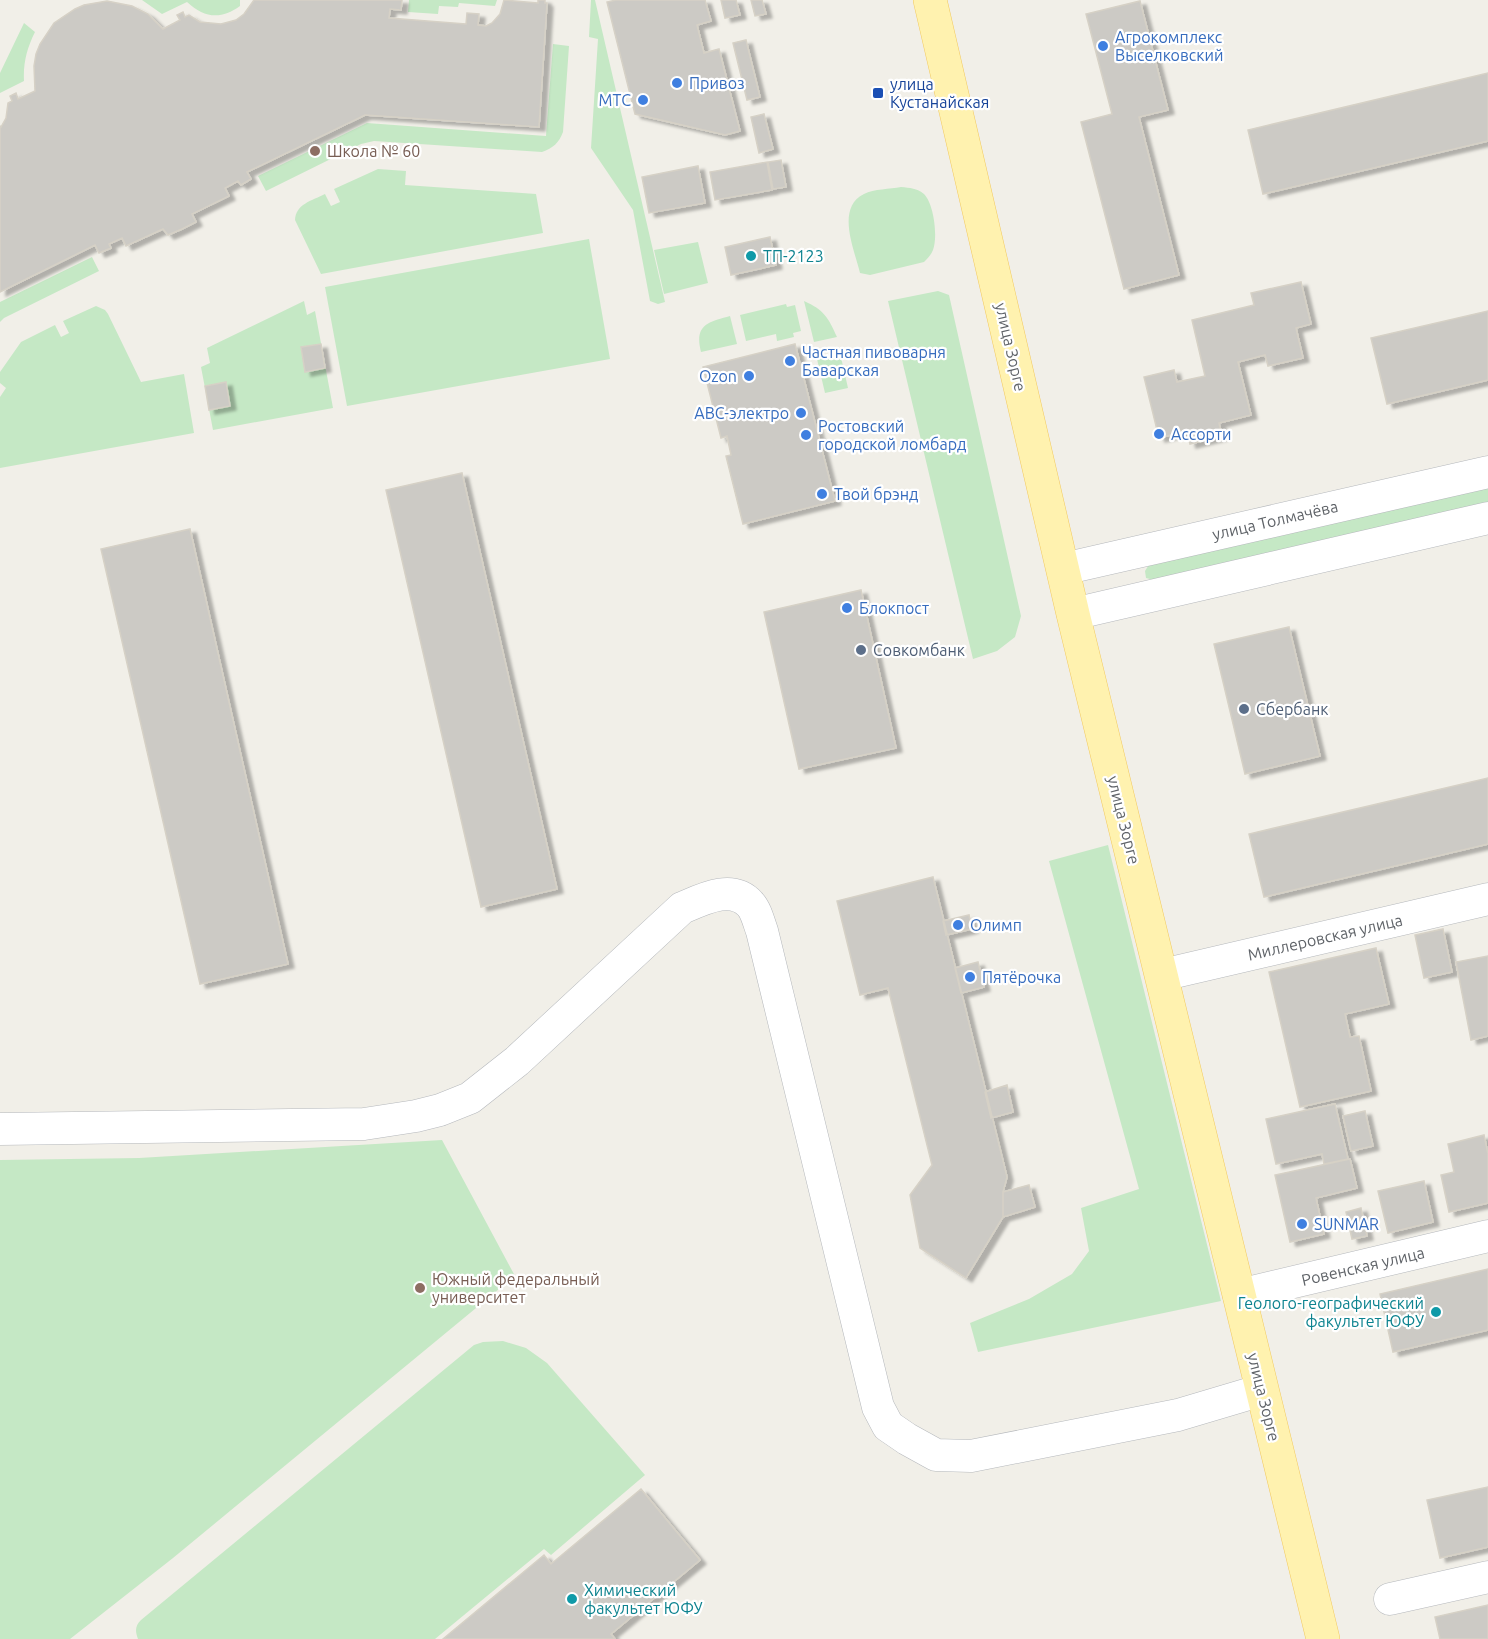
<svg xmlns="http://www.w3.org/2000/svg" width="1488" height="1639" font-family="Ubuntu,sans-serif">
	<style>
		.green { fill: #c5e8c5 }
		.building { fill: #cccac5; stroke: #d6d1c6; stroke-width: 1.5; filter: url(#shadow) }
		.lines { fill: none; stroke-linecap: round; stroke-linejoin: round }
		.minor-casing { stroke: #b5b8bc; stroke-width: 33 }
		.major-casing { stroke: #f2c960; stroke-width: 34 }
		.minor { stroke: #fff; stroke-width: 32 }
		.major { stroke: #fff2af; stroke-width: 33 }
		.shop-dot { fill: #3f7fe0; stroke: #fff; stroke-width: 2 }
		.transit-dot { fill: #1a4fb4; stroke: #fff; stroke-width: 2 }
		.education-dot { fill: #8d6e63; stroke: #fff; stroke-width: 2 }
		.culture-dot { fill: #0f9aa8; stroke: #fff; stroke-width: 2 }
		.service-dot { fill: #5c6f8a; stroke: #fff; stroke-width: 2 }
		.labels { text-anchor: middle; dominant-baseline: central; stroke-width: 4.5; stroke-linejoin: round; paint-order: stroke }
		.shop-label { font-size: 16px; fill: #366cbe; stroke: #fff; text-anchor: start }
		.transit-label { font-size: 16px; fill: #164399; stroke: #fff; text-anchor: start }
		.education-label { font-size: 16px; fill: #785e54; stroke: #fff; text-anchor: start }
		.culture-label { font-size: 16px; fill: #0d838f; stroke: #fff; text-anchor: start }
		.street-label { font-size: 16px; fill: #5f6368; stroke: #fff }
		.service-label { font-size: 16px; fill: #4e5e75; stroke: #fff; text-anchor: start }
	</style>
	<defs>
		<filter id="shadow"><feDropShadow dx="6" dy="4" stdDeviation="1.5" flood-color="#0004"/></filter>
	</defs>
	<rect width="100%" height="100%" fill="#f1efe8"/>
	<path class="green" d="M142,0H240V6C221,20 204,18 187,2L162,14Z
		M409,0H497L495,6L459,3L458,7L439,6L438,14L408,12Z
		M591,0H595L665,302L658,304L650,301L633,210L591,148L598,39L589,37Z
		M24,23L35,32C27,48 23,63 24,81L0,93V73Z
		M553,44L569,46L563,132C559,143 553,148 542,152L374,141L361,144L266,191L258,176L367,123L546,136Z
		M378,169L406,171L405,185L536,194L543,233L321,274L295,220C296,204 311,201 325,194L331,206L340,202L334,189Z
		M901,187C910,188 917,188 924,194C934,204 938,237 933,250C931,255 928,258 924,262L870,275L860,273C855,251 835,208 864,194C874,189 890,189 901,187Z
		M589,239L610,359L347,406L325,287Z
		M698,242L708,283L664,294L654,250Z
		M92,257L99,271L4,318L0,322V302Z
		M938,291L949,295L1021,616L1015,637L997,651L973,659L888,301Z
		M304,301L307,315L315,311L333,408L213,430L201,367L210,363L207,348Z
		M804,301C824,310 828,317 837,337L814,342Z
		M786,304L787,307L795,305L801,331L793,333L794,337L777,341L776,334L746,341L740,315Z
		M96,306L105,310L108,314L141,382L184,374L194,433L0,468V397L6,388L0,383V372L21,342L55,325L61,337L69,333L63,321Z
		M730,316L737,344L701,352C694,325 708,322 730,316Z
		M840,353L848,388L825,393L817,359Z
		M1488,486V503L1154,580L1146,578L1145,571L1150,563Z
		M1108,845L1221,1301L978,1352L970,1323L1029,1299L1072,1274L1089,1251L1081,1208L1139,1189L1049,861Z
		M442,1140L515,1276L173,1558L70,1639H0V1160L139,1158Z
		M503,1341L526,1348L547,1363L645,1475L551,1555L544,1549L435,1639H138C135,1631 135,1626 141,1620L474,1345L483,1342Z"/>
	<path class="building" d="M254,0H402L401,10L390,9L389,18L466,24L467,13L479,14L478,25L486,26L492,23L500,14L504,0L538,3V0H545V3H547L539,127L365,115L247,172L251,179L241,185L238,181L225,188L229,196L192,214L196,222L182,229L168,235L163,229L126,246L122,238L109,244L111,248L99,253L95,245L0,292V126L1,127L6,118L8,103L12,101L10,96L16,93L18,99L35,91L34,66L36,54L40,44L54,23L75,9L84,5L107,1L132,6L148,14L163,29L180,20L177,15L183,12L185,17L189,15L200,22L221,24L236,20L244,14Z
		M616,0H705L711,21L697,25L704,53L719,49L740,131L725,135L635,114L607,2Z
		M721,0H736L740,15L725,18Z
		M751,0H762L766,14L755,16Z
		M1140,1L1168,110L1139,117L1179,275L1124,289L1081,122L1112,114L1086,14Z
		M746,40L760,97L747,100L733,43Z
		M1488,73V141L1263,194L1248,130Z
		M764,114L773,149L759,153L751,117Z
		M781,160L786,187L773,189L768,162Z
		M767,162L772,190L715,200L710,172Z
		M698,166L705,203L649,213L642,177Z
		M770,237L776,265L731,275L725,247Z
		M1301,282L1311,324L1296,328L1303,358L1268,366L1265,355L1238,362L1251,415L1219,423L1222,436L1190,444L1187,431L1159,438L1144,377L1174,370L1177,382L1205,376L1192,320L1254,305L1251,293Z
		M1488,311V380L1387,404L1371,338Z
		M321,344L325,368L305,372L301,347Z
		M795,344L835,501L743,524L726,456L731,455L727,436L721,438L703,367Z
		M226,382L230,406L209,410L205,386Z
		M462,473L557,889L481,907L386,490Z
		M190,529L288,964L200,984L101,549Z
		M861,590L896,748L799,769L764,612Z
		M1289,627L1320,756L1245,774L1214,644Z
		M1488,778V844L1264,897L1249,834Z
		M933,877L1007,1177L1003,1192V1217L966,1278L920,1248L910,1195L932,1165L888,988L860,995L837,901Z
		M969,915L972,929L946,935L943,921Z
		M1443,929L1452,972L1424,978L1415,935Z
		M1376,948L1389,1004L1345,1014L1350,1037L1359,1036L1371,1091L1300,1107L1269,972Z
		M1488,956V1036L1471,1040L1456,962Z
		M978,962L984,987L961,993L955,968Z
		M1007,1085L1013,1112L991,1118L985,1092Z
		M1335,1104L1348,1159L1324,1164L1322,1154L1276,1164L1266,1119Z
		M1365,1111L1373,1146L1351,1151L1343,1116Z
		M1484,1135L1488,1154V1203L1449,1212L1441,1175L1454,1172L1448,1144Z
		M1350,1159L1357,1188L1316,1198L1324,1234L1290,1242L1275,1175Z
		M1424,1181L1433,1222L1388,1233L1378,1191Z
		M1029,1185L1035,1207L1003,1217V1192Z
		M1361,1208L1367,1236L1352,1239L1346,1212Z
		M1488,1269V1330L1393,1352L1380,1294Z
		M1488,1487V1547L1440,1558L1427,1500Z
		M641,1489L700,1560L611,1634L615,1639H443L544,1555L551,1564Z
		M1488,1605V1639H1440L1435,1617Z"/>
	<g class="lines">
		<defs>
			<path id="minor" d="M1063,569L1488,472
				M1073,614L1488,518
				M1162,975L1488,899
				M0,1129L364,1124L416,1116L440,1110L470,1098L517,1061L682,908C703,899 732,884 750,904C756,910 759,923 762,931L878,1407L888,1426L907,1439L936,1455L971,1456L1178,1415L1262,1390
				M1239,1295L1488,1236
				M1390,1599L1488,1577"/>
			<path id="major" d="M930,0L1073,614L1323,1639"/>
		</defs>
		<use href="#minor" class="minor-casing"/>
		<use href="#major" class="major-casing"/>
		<use href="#minor" class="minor"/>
		<use href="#major" class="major"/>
	</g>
	<g class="shop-dot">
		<circle cx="1103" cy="46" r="6"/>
		<circle cx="677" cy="83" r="6"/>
		<circle cx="643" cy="100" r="6"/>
		<circle cx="790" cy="361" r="6"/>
		<circle cx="749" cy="376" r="6"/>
		<circle cx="801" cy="413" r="6"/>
		<circle cx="1159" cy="434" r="6"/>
		<circle cx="806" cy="435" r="6"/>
		<circle cx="822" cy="494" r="6"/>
		<circle cx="847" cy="608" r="6"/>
		<circle cx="958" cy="925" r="6"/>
		<circle cx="970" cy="977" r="6"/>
		<circle cx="1302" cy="1224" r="6"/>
	</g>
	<rect class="transit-dot" x="872" y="87" width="12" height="12" rx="3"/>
	<g class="education-dot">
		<circle cx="315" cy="151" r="6"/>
		<circle cx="420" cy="1288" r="6"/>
	</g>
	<g class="culture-dot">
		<circle cx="751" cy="256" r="6"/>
		<circle cx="1436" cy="1312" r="6"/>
		<circle cx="572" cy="1599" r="6"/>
	</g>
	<g class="service-dot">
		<circle cx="861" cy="650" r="6"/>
		<circle cx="1244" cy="709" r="6"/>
	</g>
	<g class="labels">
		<g class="shop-label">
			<text x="1115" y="37">Агрокомплекс<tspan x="1115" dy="18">Выселковский</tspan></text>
			<text x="689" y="83">Привоз</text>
			<text x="631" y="100" text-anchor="end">МТС</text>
			<text x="802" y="352">Частная пивоварня<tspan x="802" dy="18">Баварская</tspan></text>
			<text x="737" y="376" text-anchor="end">Ozon</text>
			<text x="789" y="413" text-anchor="end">АВС-электро</text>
			<text x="818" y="426">Ростовский<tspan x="818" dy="18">городской ломбард</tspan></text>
			<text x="1171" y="434">Ассорти</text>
			<text x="834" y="494">Твой брэнд</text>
			<text x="859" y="608">Блокпост</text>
			<text x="970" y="925">Олимп</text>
			<text x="982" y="977">Пятёрочка</text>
			<text x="1314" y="1224">SUNMAR</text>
		</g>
		<g class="transit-label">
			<text x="890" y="84">улица<tspan x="890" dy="18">Кустанайская</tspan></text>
		</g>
		<g class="education-label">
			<text x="327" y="151">Школа № 60</text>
			<text x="432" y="1279">Южный федеральный<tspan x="432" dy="18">университет</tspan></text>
		</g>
		<g class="culture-label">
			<text x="763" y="256">ТП-2123</text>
			<text x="1424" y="1303" text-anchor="end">Геолого-географический<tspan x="1424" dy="18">факультет ЮФУ</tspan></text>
			<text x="584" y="1590">Химический<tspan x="584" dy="18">факультет ЮФУ</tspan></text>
		</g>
		<g class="street-label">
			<text transform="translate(1011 347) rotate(77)">улица Зорге</text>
			<text transform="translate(1275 520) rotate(-13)">улица Толмачёва</text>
			<text transform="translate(1124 820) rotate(76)">улица Зорге</text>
			<text transform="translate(1325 937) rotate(-13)">Миллеровская улица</text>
			<text transform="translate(1363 1266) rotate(-13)">Ровенская улица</text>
			<text transform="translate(1264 1397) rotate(76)">улица Зорге</text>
		</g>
		<g class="service-label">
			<text x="873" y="650">Совкомбанк</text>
			<text x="1256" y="709">Сбербанк</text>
		</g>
	</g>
</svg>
